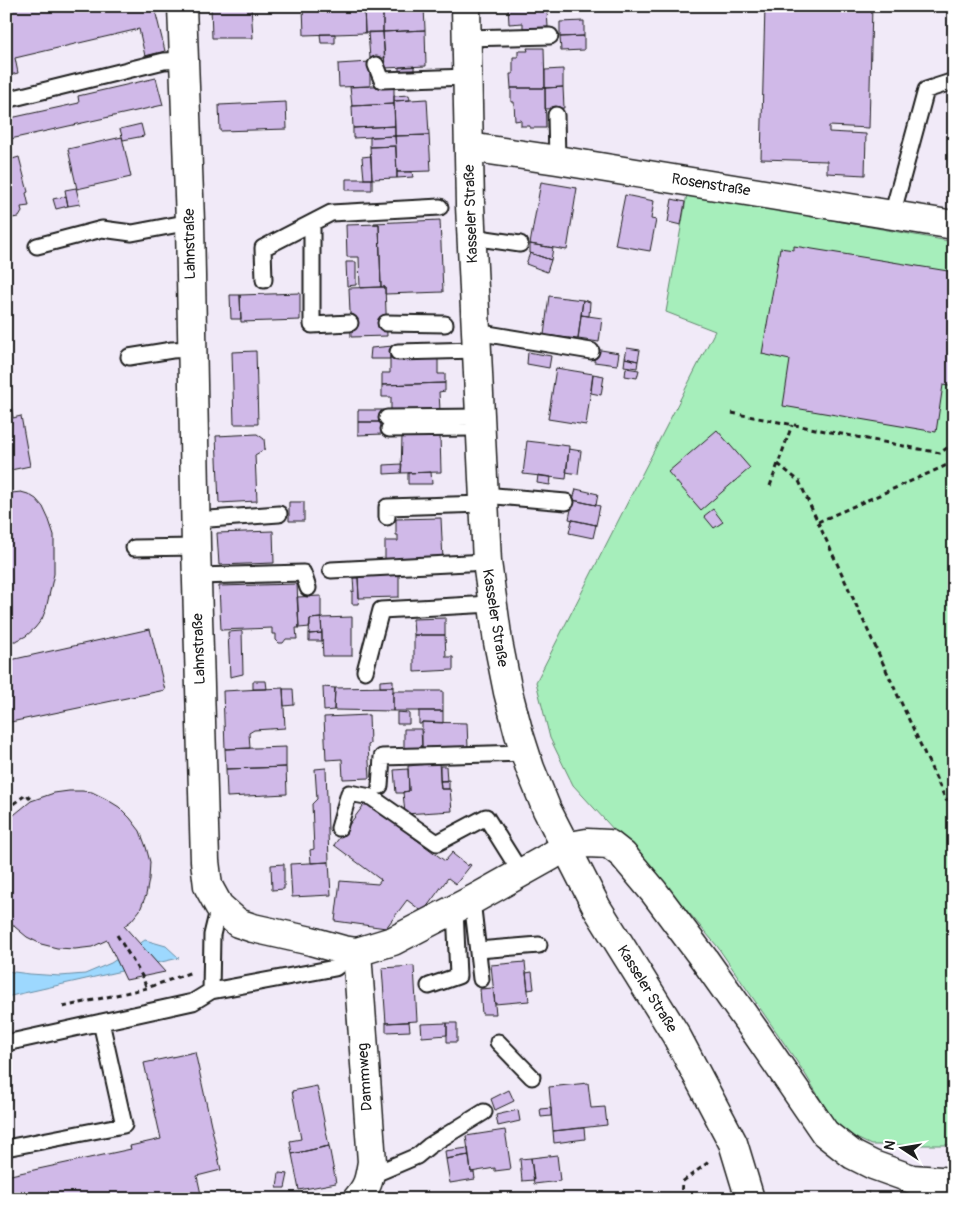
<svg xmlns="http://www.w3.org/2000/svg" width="960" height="1205" font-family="Pangolin,sans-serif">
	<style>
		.green { fill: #a6eebb; stroke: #61856c }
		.water { fill: #9dd8fe; stroke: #698da4 }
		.building { fill: #d0b9e8; stroke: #1c1c1c }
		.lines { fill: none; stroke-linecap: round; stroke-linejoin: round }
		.service-casing { stroke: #1c1c1c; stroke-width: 19 }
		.minor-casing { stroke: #1c1c1c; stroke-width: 31 }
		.secondary-casing { stroke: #1c1c1c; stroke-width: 31 }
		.path { stroke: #1c1c1c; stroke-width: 3; stroke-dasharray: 5 4; stroke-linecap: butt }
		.service { stroke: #fff; stroke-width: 15 }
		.minor { stroke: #fff; stroke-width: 28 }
		.secondary { stroke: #fff; stroke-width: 28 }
		.labels { text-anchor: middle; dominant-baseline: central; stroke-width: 4; stroke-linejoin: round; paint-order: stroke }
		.street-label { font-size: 15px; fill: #1c1c1c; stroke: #fff }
	</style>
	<rect width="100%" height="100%" fill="#f1eaf8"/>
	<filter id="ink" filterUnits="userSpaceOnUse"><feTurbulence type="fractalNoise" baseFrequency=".02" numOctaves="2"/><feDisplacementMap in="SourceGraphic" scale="10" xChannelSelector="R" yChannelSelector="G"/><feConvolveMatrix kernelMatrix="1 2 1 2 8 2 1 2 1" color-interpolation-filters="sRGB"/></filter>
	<g filter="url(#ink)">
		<path class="green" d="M687,194L954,242V1145H871L850,1135L833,1120L804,1072L717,946L678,900L573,785L550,738L536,682L715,331L666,312Z"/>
		<path class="water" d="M145,940L166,946L179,958L6,997V971L30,974L60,976L85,974L111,963Z"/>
		<path class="building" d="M6,6H154L165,51L145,56L139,29L15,58L18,73L6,76Z
			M211,6H251L253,38H212Z
			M303,6H364L365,33L304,35Z
			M364,6H383V32L365,33Z
			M383,6H424L425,30L383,32Z
			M508,6H540V11H547L548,27L523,28V23L509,24Z
			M765,6H872L869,128L829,126V132L866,134L865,175L827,173V161L761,159Z
			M872,6H896V11L872,10Z
			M584,21V36L560,37V22Z
			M425,30L426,66L385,68L383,32Z
			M368,32H383L385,58H370Z
			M320,34H335V43H321Z
			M584,36V50L561,51L560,37Z
			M527,48H544L545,88H511L510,74H513V57H518V51H528Z
			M370,62V86L339,87L338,64Z
			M414,66V74H399V67Z
			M563,69V87L545,88V70Z
			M156,78L163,105L6,140V119L79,103L78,96Z
			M394,85V104L352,106L350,87Z
			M563,87L564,108L545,109V88Z
			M511,88H545L546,128H530V126H521V120L515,121L514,102H511Z
			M409,95L410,100L394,101V96Z
			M427,99L429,135L395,136L394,101Z
			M286,102L287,129L220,131L219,105Z
			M394,104L395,126L353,128L352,106Z
			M141,124L144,136L123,140L120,129Z
			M395,126V136L353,138V128Z
			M429,135L431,171L397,172L395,136Z
			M395,136L396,146L370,147V137Z
			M122,137L131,177L77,189L68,149Z
			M396,146L397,178L372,179L370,147Z
			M371,156L372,179H364L362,157Z
			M19,157L28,192L26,193L29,206L21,207L22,212L19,217L12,218L7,214L6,211V161Z
			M397,172H412L413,177L397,178Z
			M346,179H372V190H346Z
			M541,182L577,188L567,250L530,244Z
			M76,188L80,204L68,206L65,190Z
			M625,195L654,201L651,219L656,220L650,251L615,245Z
			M66,196L68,206L56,209L53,199Z
			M672,199L685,202L681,225L668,222Z
			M440,220L443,292L385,294V287H381L379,224H374V223Z
			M379,224L381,287L360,288L359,257H347L346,225Z
			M530,244L553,248L551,260L530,253Z
			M794,246L954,272V387L943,385L936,432L783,406L790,360L762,354L780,248L794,250Z
			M530,253L551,260L547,272L526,264Z
			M346,262H356V285L347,286Z
			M381,287H385L387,336L351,337L349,288Z
			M300,293V320L241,322L240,295Z
			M230,295H240L241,319H231Z
			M549,296L583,300L578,339L544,335Z
			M583,300L590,302L589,316L581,315Z
			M581,315L602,318L599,342L578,339Z
			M393,346V356H390V359H370L371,348Z
			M627,348L640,350L638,361L625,358Z
			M595,349L619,353L617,365L594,362Z
			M256,351L258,424H234L232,352Z
			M528,352L551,356L549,368L527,364Z
			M438,355V374H445V383L382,385V373H390V356Z
			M625,358L638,361L637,368L624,366Z
			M556,368L593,374L586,425L548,419Z
			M626,368L639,370L637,378L625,376Z
			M593,374L604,376L601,395L591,393Z
			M445,383V391L439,392L440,411L391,413V397H382V385Z
			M11,405L13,418L21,416L30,466L6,471V406Z
			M358,410H383V422H358Z
			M358,422H383V434L358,435Z
			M717,430L750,468L701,510L668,472Z
			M257,434L264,439L265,449L255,455L257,501L219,503L216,436Z
			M440,435L441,472L401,473L402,436Z
			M527,441L569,446L566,479L523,474Z
			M569,449L581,451L578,474L566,472Z
			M402,464L401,473L384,474V465Z
			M431,472L432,484H408V473Z
			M538,475L551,477L550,485L537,483Z
			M576,489L598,494L596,505L573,500Z
			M21,492L28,494L36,499L43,507L49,520L54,535V574L46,609L42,619L35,628L26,636L16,641H6V495L12,493Z
			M573,500L600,506L596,525L569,519Z
			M289,502H304V521H289Z
			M713,509L723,522L714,528L704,516Z
			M441,518L443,561L385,562V541H398V535H396V519Z
			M572,520L596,525L593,538L569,533Z
			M273,531L274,563L219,565L217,533Z
			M399,574V597L359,598L358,576Z
			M353,578H358L359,598L358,604H352V591L354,592Z
			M297,584L299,628H296L297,639H286L283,643H279L276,640V634H272V628L221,630L219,586Z
			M321,596V618L310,619V627L299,628L297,597Z
			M352,617V656H323L321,618Z
			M321,618L322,633L309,634L310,619Z
			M445,618V635H414L413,619Z
			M150,629L165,690L6,723V661Z
			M242,631L243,674L230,677L228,632Z
			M322,633V641H309V634Z
			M414,635H445L446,657H453V670L414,672Z
			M393,680V687H380V681Z
			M253,681H266L267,689H253Z
			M323,687L335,688L334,710L324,711Z
			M393,687V711L334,710L335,688Z
			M283,688L285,728L254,730L249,733L250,748L225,749L223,691Z
			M283,689H293L294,705L284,706Z
			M393,691H443V711H393Z
			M419,711H443V723L422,722L421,724H419Z
			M397,712L409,713V724H397Z
			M369,715L370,744L368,745L370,778L343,779L342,759L326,760L324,717Z
			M422,722L467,723L468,748H422Z
			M404,729H421L422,748L404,749Z
			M286,747V767L226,769L225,749Z
			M439,763L441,789H450L452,811L405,814L403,792L409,791L408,766Z
			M440,766H446L447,781H440Z
			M286,767L287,794L227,797L226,769Z
			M326,768L329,862L311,863L310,850L314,849L312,804L317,799L315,769Z
			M408,769L409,791L403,792V793H396L394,770Z
			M449,780V789H441L440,781Z
			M69,791H82L92,792L106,799L119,807L130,818L140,831L146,847L150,862L149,879L146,895L140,910L131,921L124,926L165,972L126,980L107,940L92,947L75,949L57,948L41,944L27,937L15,927L6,916V823L15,814L31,801L54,793Z
			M366,802L445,861L453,852L454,853L453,854L468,866L469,864L471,865L456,884L448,878L423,912L407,900L386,928L335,921L340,881L378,884L381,880L334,845Z
			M329,862L331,895L292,897L290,864Z
			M284,864V889L272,890L271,865Z
			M525,962L529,1001L495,1004L491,965Z
			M414,966L417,1021L386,1023L382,968Z
			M532,972L534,989L528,990L526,973Z
			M493,988L496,1014H482L480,989Z
			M409,1022L410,1031L386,1032V1023Z
			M447,1023V1035L422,1037L421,1024Z
			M447,1023H457V1042H447Z
			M195,1052L221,1170L197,1176L202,1199H6V1176L131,1149L130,1146L161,1139L144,1063Z
			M588,1083L591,1108L605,1107L607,1125L553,1131L549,1087Z
			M317,1086L329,1146L292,1154L290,1141L301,1139L292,1091Z
			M509,1090L514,1101L495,1110L491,1099Z
			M551,1108V1116L541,1117L540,1109Z
			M518,1110L520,1121L498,1126L496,1115Z
			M584,1128L585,1139L554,1143L553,1131Z
			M505,1130L511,1169L495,1171V1168L471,1172L466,1136Z
			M329,1146L336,1183L299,1190L292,1154Z
			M468,1148L469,1155L446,1159L445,1151Z
			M469,1155L471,1172H474L475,1179L450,1183L446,1159Z
			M557,1155L560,1181L534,1184L531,1158Z
			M531,1158L534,1180L522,1181L520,1159Z
			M279,1173L288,1174L285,1188H277Z"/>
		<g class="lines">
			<defs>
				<path id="service" d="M466,38L550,36
					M376,65L382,80L467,77
					M6,100L164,61L183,60
					M556,115L557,160
					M892,215L926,90L954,81
					M312,223V325L350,323
					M472,237L520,244
					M37,246L102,229L132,233L190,222
					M264,280L263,248L331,213L440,207
					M386,323L445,324
					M476,332L591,351
					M398,352L477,350
					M129,357L172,350L192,349
					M387,418L480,417
					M389,429L470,428
					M484,495L566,502
					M387,517V507L484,504
					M195,520L279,514
					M134,548L196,547
					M331,570L487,562
					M197,576L303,573L308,588
					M365,671L381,610L492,604
					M380,786L382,757L526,753
					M339,828L349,793L371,797L437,843L486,817L521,873
					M472,900L481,979
					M478,950L539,945
					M429,986L458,976L455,909
					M211,991L212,935L219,906
					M498,1042L532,1077
					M6,1043L193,1002L211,991L335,968L357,952
					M6,1148L124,1125L101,1022
					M370,1176L417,1156L429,1146L484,1112"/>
				<path id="minor" d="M182,6L190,222L196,547L205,861L208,886L219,906L238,923L253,928L311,941L343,950L357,952L393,941L476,898L551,856L565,847L587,843L609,844L623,855L654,892L704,959L757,1034L825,1133L853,1155L873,1165L912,1179L954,1182
					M469,147L557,160L954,225
					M357,952L372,1162C369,1179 369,1185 357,1199"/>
				<path id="secondary" d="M466,6L470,205L487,562L498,642L508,692L519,734L530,768L547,810L597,908L676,1035L733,1143L750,1199"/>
			</defs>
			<use href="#service" class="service-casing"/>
			<use href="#minor" class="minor-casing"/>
			<use href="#secondary" class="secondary-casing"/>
			<path class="path" d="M732,413L940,453L954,443
				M778,464L799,481L946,800L954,797
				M770,486L792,425
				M818,522L954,462
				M6,809L27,794L31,801
				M117,935L142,976L147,989
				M63,1007L147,988L192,972
				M681,1199L682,1182L710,1161
				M851,1199L869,1193"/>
			<use href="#service" class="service"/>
			<use href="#minor" class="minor"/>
			<use href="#secondary" class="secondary"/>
		</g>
	</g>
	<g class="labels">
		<g class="street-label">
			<text transform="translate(711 185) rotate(9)">Rosenstraße</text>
			<text transform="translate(471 214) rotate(-92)">Kasseler Straße</text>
			<text transform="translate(190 244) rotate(-91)">Lahnstraße</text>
			<text transform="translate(495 618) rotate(81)">Kasseler Straße</text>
			<text transform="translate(199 649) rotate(-92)">Lahnstraße</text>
			<text transform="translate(647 989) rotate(58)">Kasseler Straße</text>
			<text transform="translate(365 1077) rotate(-94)">Dammweg</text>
		</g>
	</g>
	<rect width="960" height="1205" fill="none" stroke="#fff" stroke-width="25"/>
	<rect x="12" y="12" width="935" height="1180" fill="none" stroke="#1c1c1c" stroke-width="2" filter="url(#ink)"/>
	<g transform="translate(902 1148) rotate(282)" stroke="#ffffff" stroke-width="4" paint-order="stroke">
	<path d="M0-4L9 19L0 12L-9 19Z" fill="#1c1c1c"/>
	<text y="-8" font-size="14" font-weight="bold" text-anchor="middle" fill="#1c1c1c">N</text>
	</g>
</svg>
